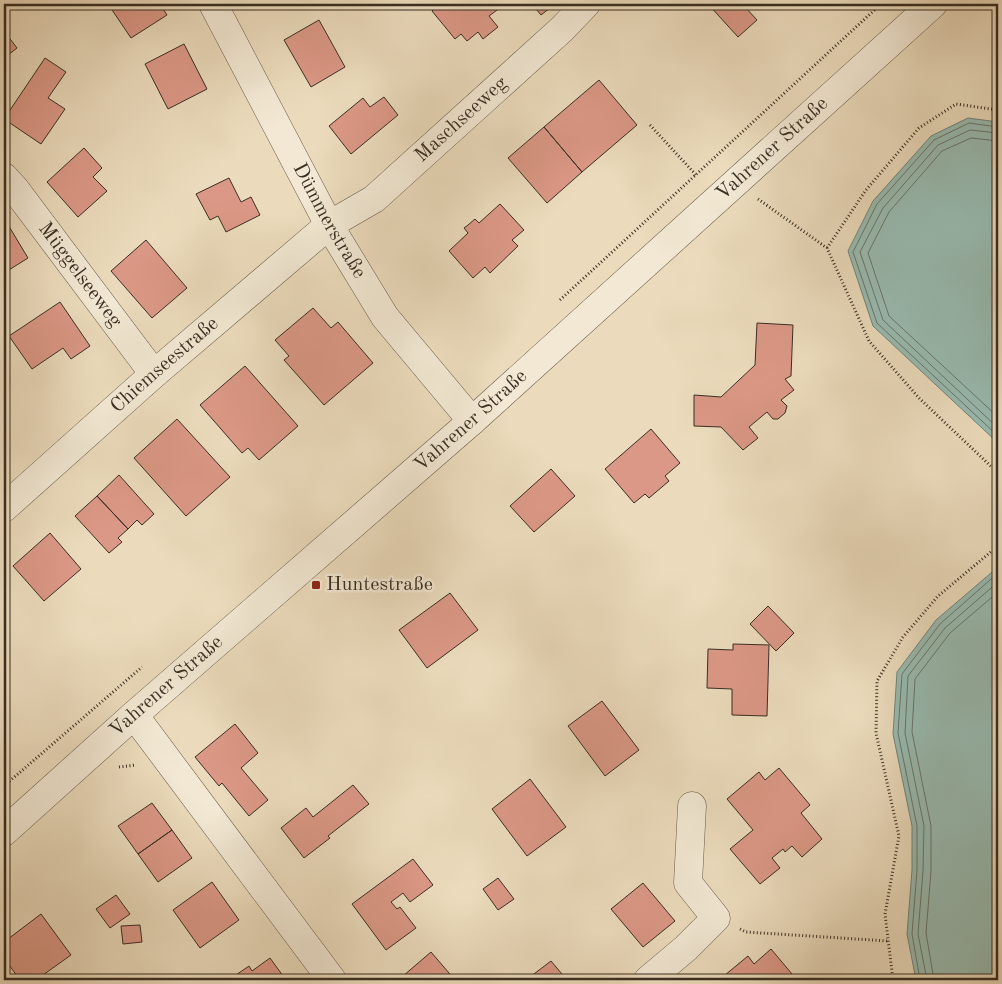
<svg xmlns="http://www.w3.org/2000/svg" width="1002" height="984" font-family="'Old Standard TT',serif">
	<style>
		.water { fill: #98bbb1; stroke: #728378 }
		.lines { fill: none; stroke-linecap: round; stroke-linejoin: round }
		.shore { stroke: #68746a; stroke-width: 1 }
		.building { fill: #db9886; stroke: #392e23 }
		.minor-casing { stroke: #665949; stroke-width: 29 }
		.path { stroke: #392e23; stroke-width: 3; stroke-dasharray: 1 2.5; stroke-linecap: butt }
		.minor { stroke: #f2e8d3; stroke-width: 28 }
		.poi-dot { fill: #8f2418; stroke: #f2e8d3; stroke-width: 2 }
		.labels { text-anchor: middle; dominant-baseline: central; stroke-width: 5; stroke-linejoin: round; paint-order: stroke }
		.street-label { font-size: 20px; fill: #392e23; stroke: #f2e8d3 }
		.poi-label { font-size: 20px; fill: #392e23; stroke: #f2e8d3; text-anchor: start }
	</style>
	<rect width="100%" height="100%" fill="#ebdbbc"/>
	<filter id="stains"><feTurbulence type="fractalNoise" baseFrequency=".004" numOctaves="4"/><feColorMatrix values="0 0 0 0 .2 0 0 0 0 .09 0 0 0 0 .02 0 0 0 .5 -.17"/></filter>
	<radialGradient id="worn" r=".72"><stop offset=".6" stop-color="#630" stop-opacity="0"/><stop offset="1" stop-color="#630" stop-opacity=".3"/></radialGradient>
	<path class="water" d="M968,118L998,122V443L873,326L848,251L873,201L931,136Z
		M998,567V980H916L907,934L912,870V826L893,734L897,672L936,620Z"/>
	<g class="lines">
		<path class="shore" d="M998,127L969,123L934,140L877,204L853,252L877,323L998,436
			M998,133L970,130L938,145L883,208L860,252L883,320L998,428
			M998,141L971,138L942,151L889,212L868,253L889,316L998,417
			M920,980L912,934L917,870V826L898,733L902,674L940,624L998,573
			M927,980L918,934L923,871L924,826L905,733L908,676L945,628L998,582
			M934,980L926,933L931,871V826L912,732L915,679L950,633L998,592"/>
	</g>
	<path class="building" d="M108,4H160L167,15L131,38Z
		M441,4H451L455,8L460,4H498L501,7L489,16L498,27L483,39L478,32L467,41L461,34L455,39L432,11Z
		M532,4H555L541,15Z
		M708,4H749L745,7L757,20L738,37Z
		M319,20L345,67L311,87L284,40Z
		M4,31L17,48L4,58Z
		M184,44L207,89L168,109L145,64Z
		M45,58L66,72L48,98L65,109L41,144L4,119Z
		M599,80L637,125L582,172L544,127Z
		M384,97L398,115L351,154L329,126L363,98L370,107Z
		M544,127L582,172L547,203L508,158Z
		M84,148L102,168L93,177L107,191L78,217L47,182Z
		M229,178L241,202L251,197L260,215L226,232L218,216L210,220L196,194Z
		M500,204L524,230L512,240L518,246L490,273L485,267L473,278L449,251L468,233L464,228L468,225L475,219L479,223Z
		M4,218L28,258L4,273Z
		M146,240L187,288L152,318L111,271Z
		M60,302L90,346L71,359L63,348L32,369L9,336Z
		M313,308L331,328L338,322L373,363L324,405L284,360L289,356L275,340Z
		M757,323L793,325L791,376L785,379L794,390L781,400L787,406L785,413L778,419H773L767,412L749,427L758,438L743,450L721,427L694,426V395L721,397L755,365Z
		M245,366L298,426L259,460L248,448L242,453L200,405Z
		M177,419L230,477L186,516L134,458Z
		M651,429L680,463L665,476L669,481L649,498L645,494L634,503L605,469Z
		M551,469L575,496L534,532L510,506Z
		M119,475L154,514L142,525L137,520L128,529L97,496Z
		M97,496L128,529L118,538L122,542L109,553L75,516Z
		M50,533L81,569L44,601L13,566Z
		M450,593L478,630L427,668L399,630Z
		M768,606L794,633L776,651L750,624Z
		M733,644L769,645L767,716L732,715V689L707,688L708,649L733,650Z
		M602,701L639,750L605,776L568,726Z
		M235,724L258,753L241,768L268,800L249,816L222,783L219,786L195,757Z
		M779,768L810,805L801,813L822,839L802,857L792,846L785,852L783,849L772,858L780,868L760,884L730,849L753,830L727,799L759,772L765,780Z
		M530,779L566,827L527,856L492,809Z
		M353,785L369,804L328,836L330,838L304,858L281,828L306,808L313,817Z
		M152,803L172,830L138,854L118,826Z
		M172,830L192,858L158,882L138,854Z
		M413,859L433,885L410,902L403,893L391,902L397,909L400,907L416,928L386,950L352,904Z
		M498,878L514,899L498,910L483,889Z
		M212,882L239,920L200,948L173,910Z
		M643,883L675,921L643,947L611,909Z
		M116,895L130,914L110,928L96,909Z
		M41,914L71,955L36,980H20L4,958V942Z
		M140,925L142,942L123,944L121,926Z
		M771,949L797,980H719L748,956L754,964Z
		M431,952L455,980H398L403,976Z
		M270,958L286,980H236L233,977L249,966L252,971Z
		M551,961L567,980H526Z"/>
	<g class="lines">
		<defs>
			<g id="minor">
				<path id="s1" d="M213,4L329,225L385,317L472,421"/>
				<path id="s2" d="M4,177L15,189L154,374"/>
				<path id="s3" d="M4,508L154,374L329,225L374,199L562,29L586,4"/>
				<path d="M134,715L332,980"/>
				<path id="s4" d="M4,832L134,715L472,421L933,4"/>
				<path d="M648,980L686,948L716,918L688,883L692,806"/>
			</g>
		</defs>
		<use href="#minor" class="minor-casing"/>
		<path class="path" d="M650,125L697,176
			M758,199L827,248L869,341L919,398L998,473
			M827,248L866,190L919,128L956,104L998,110
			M560,300L881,4
			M119,767L136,765
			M4,786L142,667
			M740,929L746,932L888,941
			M893,980L885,914L899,836L876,733L877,681L903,637L938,596L998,546"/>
		<use href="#minor" class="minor"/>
	</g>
	<rect class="poi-dot" x="311" y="580" width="10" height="10" rx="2.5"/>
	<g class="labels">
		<g class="street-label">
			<text stroke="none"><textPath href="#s3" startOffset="601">Maschseeweg</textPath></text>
			<text stroke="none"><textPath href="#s4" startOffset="1028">Vahrener Straße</textPath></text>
			<text stroke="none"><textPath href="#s1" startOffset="246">Dümmerstraße</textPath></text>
			<text stroke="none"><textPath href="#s2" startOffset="124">Müggelseeweg</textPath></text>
			<text stroke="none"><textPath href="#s3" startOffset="215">Chiemseestraße</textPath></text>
			<text stroke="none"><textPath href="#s4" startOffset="622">Vahrener Straße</textPath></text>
			<text stroke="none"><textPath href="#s4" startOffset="218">Vahrener Straße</textPath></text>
		</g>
		<g class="poi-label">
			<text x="326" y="585">Huntestraße</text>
		</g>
	</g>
	<rect width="1002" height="984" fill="none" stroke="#ebdbbc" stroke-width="20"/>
	<rect x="5" y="5" width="992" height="974" fill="none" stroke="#392e23" stroke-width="2.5"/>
	<rect x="10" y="10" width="982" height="964" fill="none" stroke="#392e23"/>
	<rect width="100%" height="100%" filter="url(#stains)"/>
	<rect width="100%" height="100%" fill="url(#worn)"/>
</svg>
